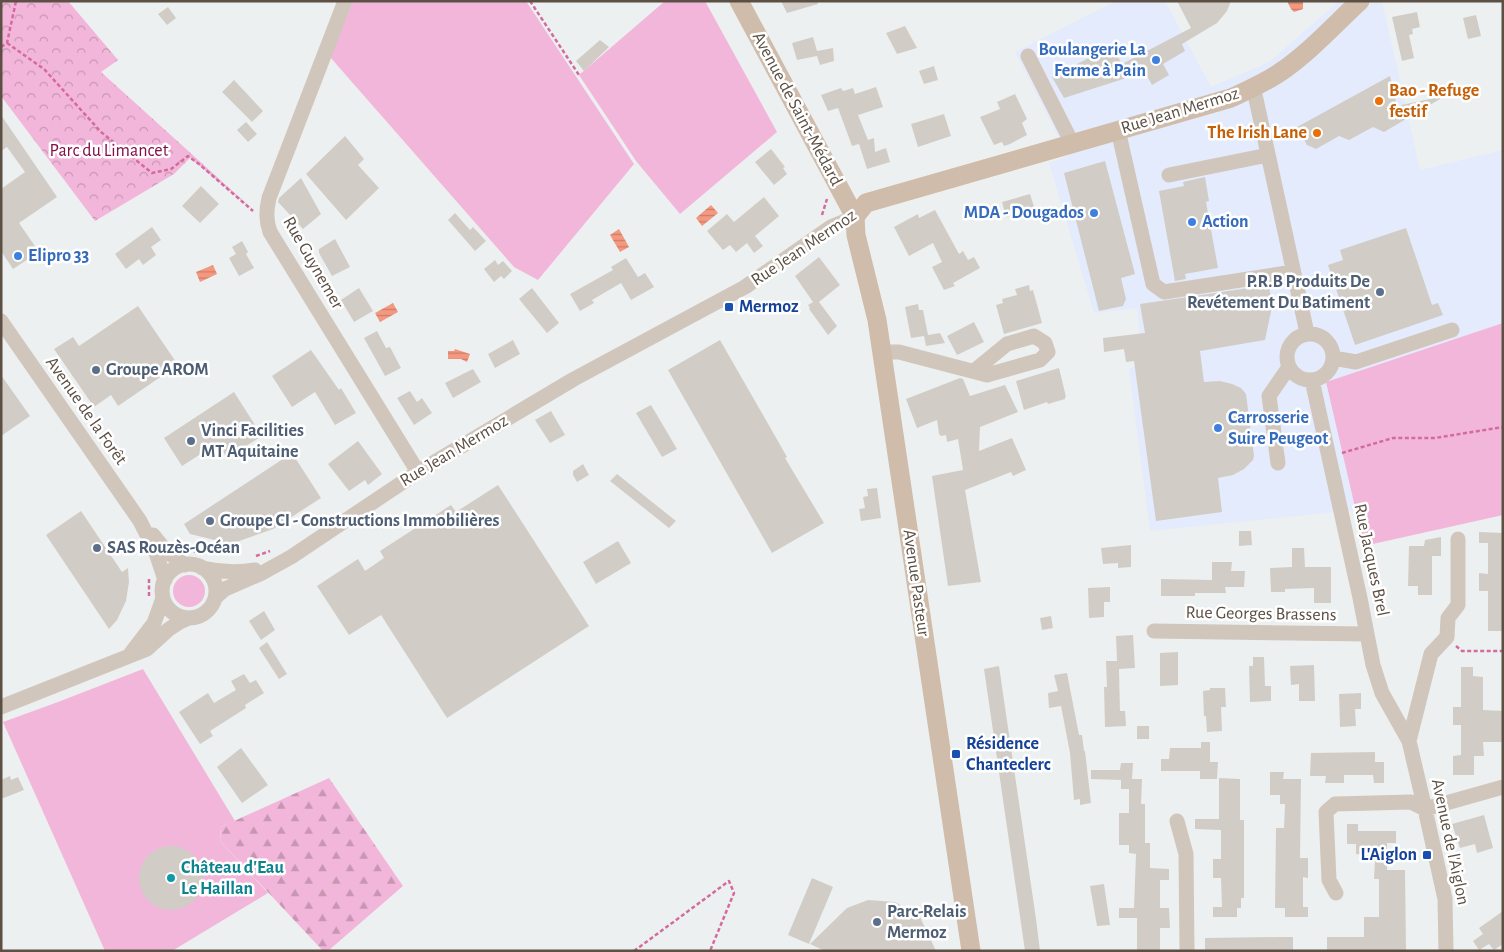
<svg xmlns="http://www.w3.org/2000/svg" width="1504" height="952" font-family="'Alegreya Sans',sans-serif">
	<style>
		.commercial { fill: #e3ebfd }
		.green { fill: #f3b6db }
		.forest { fill: url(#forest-firs) }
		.park { fill: url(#park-crowns) }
		.water { fill: url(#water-rules) }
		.building { fill: #d1cdc6 }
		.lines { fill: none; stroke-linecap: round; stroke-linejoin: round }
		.path { stroke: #d46b9e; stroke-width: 2.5; stroke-dasharray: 4 2.5; stroke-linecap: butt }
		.minor { stroke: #d1c6bc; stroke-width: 15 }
		.major { stroke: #cfbcaa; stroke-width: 19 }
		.shop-dot { fill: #3f7fe0; stroke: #fff; stroke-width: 2 }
		.food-dot { fill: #e8710a; stroke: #fff; stroke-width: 2 }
		.service-dot { fill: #5c6f8a; stroke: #fff; stroke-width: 2 }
		.transit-dot { fill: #1a4fb4; stroke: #fff; stroke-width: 2 }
		.culture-dot { fill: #0f9aa8; stroke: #fff; stroke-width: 2 }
		.labels { text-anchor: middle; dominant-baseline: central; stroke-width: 5; stroke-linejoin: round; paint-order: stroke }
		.shop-label { font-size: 18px; font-weight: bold; fill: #366cbe; stroke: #fff; text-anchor: start }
		.food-label { font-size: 18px; font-weight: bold; fill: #c56008; stroke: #fff; text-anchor: start }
		.street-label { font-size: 18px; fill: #5c4f44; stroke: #fff }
		.park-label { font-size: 18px; fill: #840e49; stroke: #fff }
		.service-label { font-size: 18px; font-weight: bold; fill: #4e5e75; stroke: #fff; text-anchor: start }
		.transit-label { font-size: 18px; font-weight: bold; fill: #164399; stroke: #fff; text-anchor: start }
		.culture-label { font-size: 18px; font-weight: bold; fill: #0d838f; stroke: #fff; text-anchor: start }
	</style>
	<defs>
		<pattern id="forest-firs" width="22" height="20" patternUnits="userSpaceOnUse" patternTransform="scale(1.25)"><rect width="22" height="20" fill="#f3b6db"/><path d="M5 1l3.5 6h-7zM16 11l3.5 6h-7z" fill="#c896b3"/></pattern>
		<pattern id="park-crowns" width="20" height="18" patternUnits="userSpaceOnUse" patternTransform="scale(1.25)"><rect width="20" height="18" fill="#f3b6db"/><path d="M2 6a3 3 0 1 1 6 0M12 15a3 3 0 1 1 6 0" fill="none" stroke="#c896b3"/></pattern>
		<pattern id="water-rules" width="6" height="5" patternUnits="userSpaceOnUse" patternTransform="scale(1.25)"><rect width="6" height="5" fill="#f4987f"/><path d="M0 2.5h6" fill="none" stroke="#c97e6a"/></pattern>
	</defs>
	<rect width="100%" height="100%" fill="#edf0f0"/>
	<path class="commercial" d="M1116,1H1165L1211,87L1269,62L1339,1H1382L1420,170L1503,150V323L1326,382L1356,510L1150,531L1129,369L1143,362L1137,308L1094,313L1049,163L1068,156L1015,52Z"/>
	<path class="green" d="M353,1H526L634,164L538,280L514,267L330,57Z
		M665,1H705L777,132L680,214L636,161L579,75Z
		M1503,323V515L1364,546L1326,382Z
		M173 591a16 16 0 1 1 32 0a16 16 0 1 1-32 0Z
		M143,669L235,821L221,827L220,841L268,893L172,951H105L3,722L58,702Z"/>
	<path class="forest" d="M329,778L403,886L328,951H323L220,841L221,827Z"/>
	<path class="park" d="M1,1H68L118,60L101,72L258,214L190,158L174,174L95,221L1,96Z"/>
	<path class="water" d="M1287,1H1303V9L1294,12L1291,9Z
		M711,205L718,213L702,226L696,218Z
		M619,229L629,247L620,252L610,235Z
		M213,265L217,274L200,282L196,272Z
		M393,303L398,312L380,322L375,313Z
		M455,349L470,354L467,362L461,359H448V351H454Z"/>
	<path class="building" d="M781,1H817L818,4L787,13Z
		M1177,1H1231L1227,11L1217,23L1182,44L1185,51L1163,64L1169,75L1152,85L1145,72L1064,98L1052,77L1112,46L1122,64L1191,28Z
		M168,7L176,18L167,25L158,14Z
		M1417,12L1420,27L1412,29L1413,34L1409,35L1414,58L1402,61L1392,17Z
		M1476,15L1481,36L1468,39L1463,18Z
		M905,26L917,48L897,54L886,33Z
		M813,37L817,51L833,48L834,61L820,65L817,56L797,60L792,43Z
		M600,40L609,47L584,71L576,61Z
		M934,66L938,80L924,84L919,71Z
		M1390,76L1397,106L1439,97L1440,99L1384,132L1373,127L1349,140L1339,136L1316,149L1307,145L1297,127Z
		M234,80L263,111L252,122L222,92Z
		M876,87L883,107L858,115L868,140L874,138L875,152L886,148L890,162L867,169L859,144L852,146L838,108L828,111L821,95L841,88L843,91L853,88L855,94Z
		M1015,94L1027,119L1022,123L1027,135L1010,144L1004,146L1002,142L994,145L980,117L1000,109L997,102Z
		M944,114L951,136L918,147L911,124Z
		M1,115L57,197L19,223L39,252L13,269L1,251V189L25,172L7,147L1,151Z
		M246,122L257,134L248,142L237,130Z
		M345,136L364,159L358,165L379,188L346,220L306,174Z
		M771,149L785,167L783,168L787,174L774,185L755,162Z
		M1105,161L1135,274L1121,278L1126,299L1123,306L1099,311L1064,173Z
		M1205,177L1209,201L1206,202L1218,268L1185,274L1186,279L1175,281L1159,191L1184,186L1183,182Z
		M301,178L321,214L303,229L278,202L279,198Z
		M201,186L219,204L200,223L182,206Z
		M1030,194L1035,210L1006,217L1002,202Z
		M764,197L779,216L755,236L763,246L754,253L747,243L736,252L730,245L723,250L707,231L727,214L734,222Z
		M935,210L959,254L963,251L968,260L974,257L980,268L953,283L955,286L944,290L932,267L942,262L933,243L909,256L894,227L918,214L919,218Z
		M455,213L470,230L473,227L486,241L475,251L448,220Z
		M152,227L161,240L151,247L156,255L143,265L139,259L126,269L115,254Z
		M1406,228L1432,305L1438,303L1443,315L1355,345L1328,265L1343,260L1340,250Z
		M335,239L350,267L332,276L319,253V249Z
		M242,241L248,252L246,254L254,268L239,276L229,258L236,254L232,247Z
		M819,257L840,285L819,302L837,326L828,335L809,309L810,308L808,305L813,302L795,276Z
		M626,258L638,277L645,273L654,287L631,300L621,283L592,300L594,303L580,311L570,294L613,270L611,267Z
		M495,260L498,265L503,261L512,271L504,279L501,276L494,282L484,269Z
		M1029,285L1030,291L1033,290L1042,323L1004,334L996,305L1003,303L1002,299L1017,295L1015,289Z
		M1269,285L1272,307L1265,340L1200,351L1204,382L1220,381L1232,384L1241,388L1246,394L1254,456L1253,460L1244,469L1233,475L1218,478L1222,512L1156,521L1134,361L1126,362L1124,349L1104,352L1103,338L1145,333L1140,304Z
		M359,288L373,311L354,322L341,300Z
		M532,288L559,323L547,333L519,299Z
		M918,304L919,310H923L928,335L940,333L945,343L926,346L924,336L911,338L905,307Z
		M138,306L178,365L118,406L111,395L94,407L54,349L73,337L79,346Z
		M974,322L984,342L957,355L947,336Z
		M377,331L386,348L390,347L401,368L385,376L364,338Z
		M513,340L520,354L495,368L488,354Z
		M720,340L787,457L785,458L824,523L772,553L668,370Z
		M311,350L339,390L341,388L356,413L335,425L315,392L292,407L272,376Z
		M1059,368L1066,397H1065V399L1048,404L1047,402L1024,410L1016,381Z
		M473,369L481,382L453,398L445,383Z
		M1,375L30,416L1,436Z
		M960,378L963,379L970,396L1005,385L1018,412L980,427L979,451L1012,438L1026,470L1013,476L1011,472L965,490L981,582L948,586L932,476L963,470L958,439L947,442L946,435L941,436L939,434L937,420L917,428L906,399Z
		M410,391L417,402L422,398L432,413L414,425L397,398Z
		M234,392L262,436L227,458L218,443L182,466L164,438Z
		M651,405L677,449L662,457L636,413Z
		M551,411L565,435L550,443L535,420Z
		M358,441L382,474L368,485L365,480L349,491L328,464Z
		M292,453L321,498L273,529L231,544L190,534L184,524Z
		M583,464L589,475L577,482L573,475V471Z
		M617,474L676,521L669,528L610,481Z
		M498,485L589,626L447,718L381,615L349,635L317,586L358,559L365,571L384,558L380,551L451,505L456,512Z
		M877,488L881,518L861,521L859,509L865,508L863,497L868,496L867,489Z
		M81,511L122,572L128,568L129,582L126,601L117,620L109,629L46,535Z
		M1239,531H1251L1252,545L1239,546Z
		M1479,532L1503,533V631H1488V591H1479V573L1488,574V543H1479Z
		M1441,537V556H1432V595H1418V586H1408L1409,546H1424L1425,540Z
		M618,541L631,563L596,584L583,562Z
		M1131,545V567L1118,568V563L1103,564L1101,548Z
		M1292,548H1304L1305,567H1331V603H1314V588L1285,589V592H1271L1270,568L1292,567Z
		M1212,562H1232L1231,571H1245L1244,587H1225L1226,593H1195V596H1161V579L1212,580Z
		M1110,587V602H1104V617L1089,618L1088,588Z
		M264,611L275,630L261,640L249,621Z
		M1051,616L1053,628L1042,630L1040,618Z
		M1133,635L1135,668L1119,669L1120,711H1125L1126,726L1105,727L1104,687H1107L1106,661H1117L1116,636Z
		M267,642L287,674L279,679L259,648Z
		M1178,652V685L1160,686V653Z
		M1253,657H1264L1265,686H1271V701L1250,702L1249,666H1253Z
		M1314,665L1315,701H1299V684L1291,685L1290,666Z
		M999,666L1036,919L1040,951H1025L984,669Z
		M1461,667H1473V676L1483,677V710L1503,711V742H1483L1484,756H1474V775H1453V756L1461,755V725H1453V707H1461Z
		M1067,673L1079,735H1082L1084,751H1085L1091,803L1080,805V799L1074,800L1070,753L1061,706L1049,708L1048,693L1058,691L1054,675Z
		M244,674L250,683L256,680L264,693L245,705L246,708L210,731L213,736L200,744L179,712L208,693L214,703L236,690L231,681Z
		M1210,688H1225L1226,707H1221L1222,731L1207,732L1206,716H1204L1203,691L1210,690Z
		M1361,693V709H1355L1356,726L1340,727L1339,694Z
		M1137,726H1149V739H1137Z
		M1201,742H1210V762H1218L1217,779H1200V771H1161V759H1169L1170,748H1201Z
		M241,748L268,785L242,803L217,767Z
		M1375,752V762H1384V783H1374L1373,775H1344V783H1325L1326,776H1310L1311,753Z
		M1121,763H1133L1132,779H1142L1141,804H1145V843H1150V868L1169,869V880H1160V908H1169L1170,928H1160V951H1137V918H1119V908H1134L1136,854L1129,853V845H1119V813H1129V789H1121V780L1091,779V770H1120Z
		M1270,772H1284L1283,779H1301L1300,858H1308V878L1303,877V907H1308V917H1285V908H1275L1276,828H1284L1285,804H1280V795H1270Z
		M10,776L11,780L18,777L24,790L1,799V780Z
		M1219,778L1240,779V820H1244V898H1241V908H1237V917H1213V907H1222L1221,878H1213V859H1221V830L1195,829V819H1219Z
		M1484,815L1493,848L1477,853L1475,844L1460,848L1452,824Z
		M1347,824H1358V831H1396V843H1387V870H1405L1406,951H1327V937H1364V917H1379V879H1374L1375,860H1367V855L1356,854V844H1347Z
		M139 878a32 32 0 1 1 64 0a32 32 0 1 1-64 0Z
		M812,878L833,887L809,944L788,935Z
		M1104,884L1110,925L1097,926L1090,886Z
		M868,900L895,902L920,917L936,951H825L810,944L847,908Z
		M1503,911V944L1494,950L1489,944L1479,950L1473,941L1483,934L1479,928Z
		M1281,937H1293V951H1205V938Z"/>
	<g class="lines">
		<path class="path" d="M530,1L579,75
			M7,43L44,69L101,132L152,173L171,169L188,156L199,164L253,211
			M1,47L7,43L16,1
			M822,215L827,199
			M1342,453L1393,438H1435L1503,427
			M188,549L201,554
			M256,556L270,551
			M149,596V579
			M1456,646L1462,651H1503
			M634,951L729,881L734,893L710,951"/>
		<path class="minor" d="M345,1L269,198C266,211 266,220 270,232L418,472
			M1028,56L1072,143
			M1253,88L1256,99L1307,333
			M1118,130L1153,284L1164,292L1293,272
			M1169,175L1268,155
			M1,321L140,521L156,553L165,580
			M1287 357a23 23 0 1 1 46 0a23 23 0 1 1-46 0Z
			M881,352H899L987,375L1040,360L1048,352L1045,343L1034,336L1007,344L974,371
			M1333,358L1356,362L1452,330
			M1312,380L1360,598L1373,665L1382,693L1409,741L1425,809L1445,899L1446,951
			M1278,463L1269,396L1289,367
			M153,535L166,551L185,565
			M162 591a27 27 0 1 1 54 0a27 27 0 1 1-54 0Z
			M202,568C220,572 236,573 255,570
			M216,597L225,589L262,573L291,557L418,472L574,379L745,287L831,227L855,217
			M1154,631L1367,634
			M131,653L154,623L163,598
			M1,707L147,649L169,629L180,622L189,618
			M1409,741L1431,654L1447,637L1448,618L1458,605V539
			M1425,809L1503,787
			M1177,821L1186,854L1187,951
			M1336,893L1329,880L1326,812L1335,804L1411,802L1425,809"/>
		<path class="major" d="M739,1L855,217L856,235L877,320L971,951
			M855,217L866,203L1231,98C1248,90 1264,83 1279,73C1309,53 1334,25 1360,1"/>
	</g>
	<g class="shop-dot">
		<circle cx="1156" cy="60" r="5"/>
		<circle cx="1094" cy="213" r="5"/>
		<circle cx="1192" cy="222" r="5"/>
		<circle cx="18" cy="256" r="5"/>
		<circle cx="1218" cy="428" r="5"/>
	</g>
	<g class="food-dot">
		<circle cx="1379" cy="101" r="5"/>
		<circle cx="1317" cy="133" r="5"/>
	</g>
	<g class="service-dot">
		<circle cx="1380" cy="292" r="5"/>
		<circle cx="96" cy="370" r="5"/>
		<circle cx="191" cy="441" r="5"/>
		<circle cx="210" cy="521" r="5"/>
		<circle cx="97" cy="548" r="5"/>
		<circle cx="877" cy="922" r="5"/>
	</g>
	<g class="transit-dot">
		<rect x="724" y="302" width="10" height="10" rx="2.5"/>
		<rect x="951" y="749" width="10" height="10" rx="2.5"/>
		<rect x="1422" y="850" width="10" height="10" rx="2.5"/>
	</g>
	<circle class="culture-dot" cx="171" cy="878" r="5"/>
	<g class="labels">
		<g class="shop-label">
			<text x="1146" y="50" text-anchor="end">Boulangerie La<tspan x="1146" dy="21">Ferme à Pain</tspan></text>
			<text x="1084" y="213" text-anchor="end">MDA - Dougados</text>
			<text x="1202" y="222">Action</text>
			<text x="28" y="256">Elipro 33</text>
			<text x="1228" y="418">Carrosserie<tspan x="1228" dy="21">Suire Peugeot</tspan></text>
		</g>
		<g class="food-label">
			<text x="1389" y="91">Bao - Refuge<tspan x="1389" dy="21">festif</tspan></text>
			<text x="1307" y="133" text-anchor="end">The Irish Lane</text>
		</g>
		<g class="street-label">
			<text transform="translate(797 109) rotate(62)">Avenue de Saint-Médard</text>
			<text transform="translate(1180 111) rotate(-17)">Rue Jean Mermoz</text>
			<text transform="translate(804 248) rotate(-34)">Rue Jean Mermoz</text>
			<text transform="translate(313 263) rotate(60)">Rue Guynemer</text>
			<text transform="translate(86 411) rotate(55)">Avenue de la Forêt</text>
			<text transform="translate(454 451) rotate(-31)">Rue Jean Mermoz</text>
			<text transform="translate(1371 560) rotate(78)">Rue Jacques Brel</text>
			<text transform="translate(916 583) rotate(82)">Avenue Pasteur</text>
			<text transform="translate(1261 614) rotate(1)">Rue Georges Brassens</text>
			<text transform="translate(1450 842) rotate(78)">Avenue de l'Aiglon</text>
		</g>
		<g class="park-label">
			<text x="109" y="151">Parc du Limancet</text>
		</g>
		<g class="service-label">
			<text x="1370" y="282" text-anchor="end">P.R.B Produits De<tspan x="1370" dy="21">Revétement Du Batiment</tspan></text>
			<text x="106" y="370">Groupe AROM</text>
			<text x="201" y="431">Vinci Facilities<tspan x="201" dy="21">MT Aquitaine</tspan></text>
			<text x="220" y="521">Groupe CI - Constructions Immobilières</text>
			<text x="107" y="548">SAS Rouzès-Océan</text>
			<text x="887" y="912">Parc-Relais<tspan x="887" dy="21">Mermoz</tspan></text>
		</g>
		<g class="transit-label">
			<text x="739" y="307">Mermoz</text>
			<text x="966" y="744">Résidence<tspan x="966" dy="21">Chanteclerc</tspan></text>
			<text x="1417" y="855" text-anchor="end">L'Aiglon</text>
		</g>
		<g class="culture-label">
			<text x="181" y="868">Château d'Eau<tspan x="181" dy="21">Le Haillan</tspan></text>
		</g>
	</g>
	<rect width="1504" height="952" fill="none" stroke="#5c4f44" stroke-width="5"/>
</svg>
